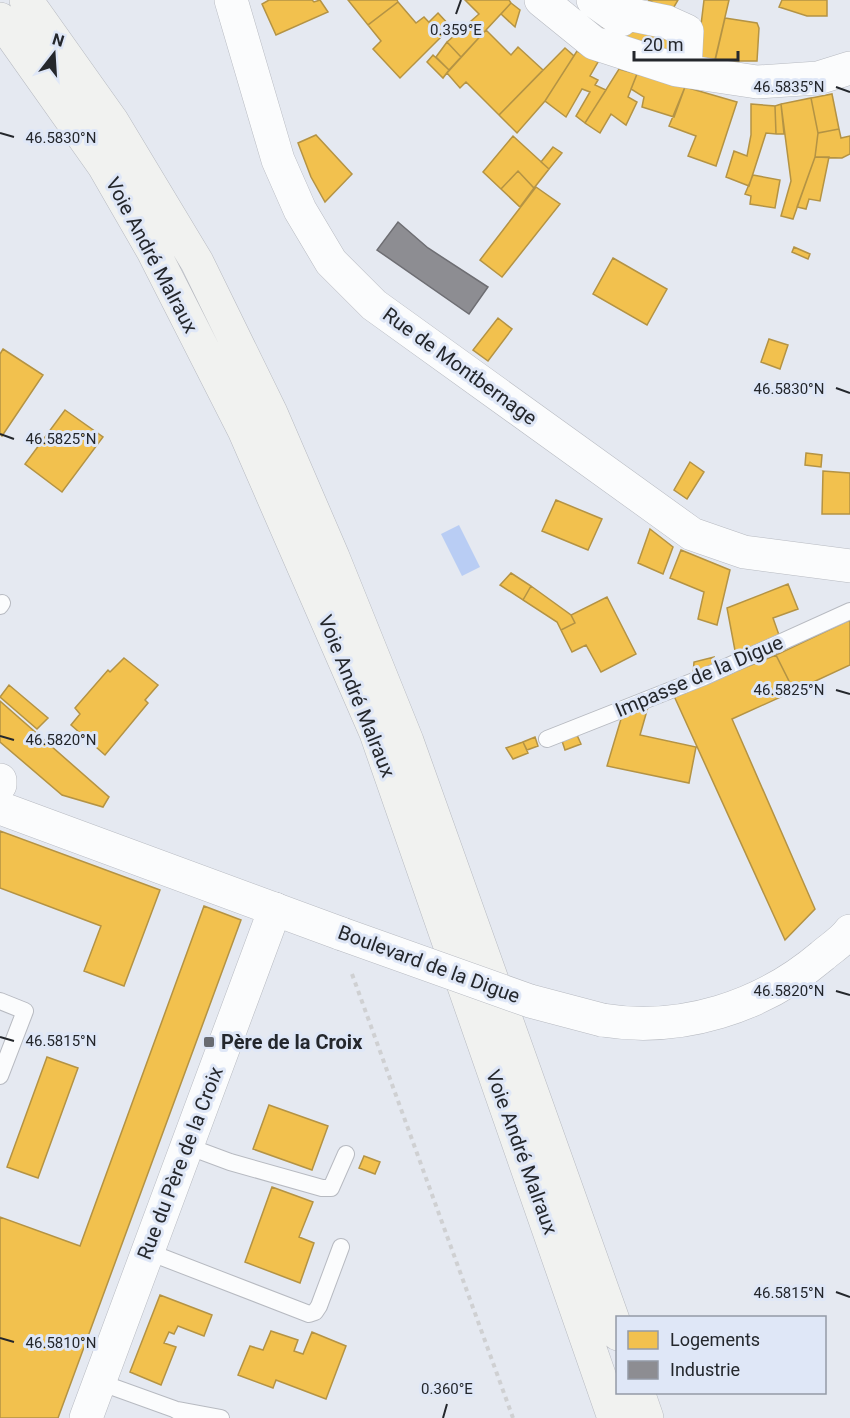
<svg xmlns="http://www.w3.org/2000/svg" width="850" height="1418" font-family="Roboto,sans-serif">
	<style>
		.water { fill: #b9cdf4 }
		.homes { fill: #f2c14e; stroke: #b49344; stroke-width: 1.5 }
		.industry { fill: #8d8d92; stroke: #6e6e73; stroke-width: 1.5 }
		.lines { fill: none; stroke-linecap: round; stroke-linejoin: round }
		.service-casing { stroke: #b7bac1; stroke-width: 18 }
		.minor-casing { stroke: #b7bac1; stroke-width: 34 }
		.tertiary-casing { stroke: #b7bac1; stroke-width: 34 }
		.secondary-casing { stroke: #b7bac1; stroke-width: 34 }
		.path { stroke: #cfd0d2; stroke-width: 4; stroke-dasharray: 4.5 4.5; stroke-linecap: butt }
		.service { stroke: #fbfcfd; stroke-width: 16 }
		.minor { stroke: #fbfcfd; stroke-width: 33 }
		.tertiary { stroke: #fbfcfd; stroke-width: 33 }
		.secondary { stroke: #f1f2f0; stroke-width: 33 }
		.tertiary-bridge-casing { stroke: #b7bac1; stroke-width: 34; stroke-linecap: butt }
		.tertiary-bridge { stroke: #fbfcfd; stroke-width: 33 }
		.ticks { fill: none; stroke: #24272c; stroke-width: 2 }
		.poi-dot { fill: #686b71; stroke: #dfe7f7; stroke-width: 2 }
		.labels { text-anchor: middle; dominant-baseline: central; stroke-width: 6; stroke-linejoin: round; paint-order: stroke }
		.street-label { font-size: 20px; fill: #24272c; stroke: #dfe7f7 }
		.poi-label { font-size: 20px; font-weight: bold; fill: #24272c; stroke: #dfe7f7; text-anchor: start }
		.ticks-label { font-size: 15px; text-anchor: middle; fill: #24272c; stroke: #dfe7f7; stroke-width: 6; stroke-linejoin: round; paint-order: stroke }
	</style>
	<rect width="100%" height="100%" fill="#e5e9f1"/>
	<path class="water" d="M459,525L480,567L462,576L441,534Z"/>
	<path class="homes" d="M269,0H312L314,2L320,0L328,12L276,35L262,4Z
		M348,0H397L398,2L368,25Z
		M465,0H509L511,3L461,57L447,42L479,14Z
		M648,0H678L671,12Z
		M704,0H729L714,64L691,58L701,25Z
		M782,0H827V16H807L779,7Z
		M398,2L416,23L424,17L442,36L400,78L373,49L381,41L368,25Z
		M511,3L520,10L515,27L501,14Z
		M438,13L451,27L442,36L429,22Z
		M609,17L678,32L675,53L602,29Z
		M725,18L757,23L759,28L757,61H715Z
		M486,30L511,55L518,47L543,70L499,115L466,82L460,88L447,73Z
		M447,42L461,57L449,70L436,57Z
		M565,48L574,56L545,101L517,133L499,115Z
		M577,51L598,62L590,76L598,80L595,85L606,90L585,123L576,116L590,92L582,89L566,117L545,101Z
		M433,55L449,70L443,78L427,62Z
		M619,69L637,74L628,97L637,102L626,125L611,114L600,133L585,123Z
		M637,74L685,87L674,117L642,107L644,97L631,89Z
		M685,87L737,102L716,166L688,156L696,136L669,126Z
		M832,94L839,129L818,133L811,98Z
		M811,98L818,133L815,157L793,219L781,216L791,181L781,104Z
		M751,104L775,106L776,134L766,133L749,186L726,177L734,151L747,156L751,135Z
		M781,104L784,134H776L775,106Z
		M839,129L841,138L850,136V154L842,158L815,157L818,133Z
		M316,135L352,174L325,202L311,177L298,143Z
		M513,136L549,169L534,188L518,171L501,189L483,172Z
		M553,147L562,153L549,169L541,162Z
		M815,157H829L820,201L809,199L806,209L797,207Z
		M518,171L534,188L520,207L501,189Z
		M753,175L780,180L775,208L750,204L751,196L745,194Z
		M536,187L560,204L502,277L480,260Z
		M794,247L810,254L808,259L792,252Z
		M613,258L667,289L647,325L593,294Z
		M498,318L512,329L488,361L473,350Z
		M769,339L788,345L780,369L761,362Z
		M3,349L43,375L2,436L0,434V354Z
		M65,410L103,437L62,492L25,464Z
		M806,453L822,455L821,467L805,465Z
		M690,462L704,472L687,499L674,490Z
		M823,471L850,473V514H822Z
		M556,500L602,519L588,550L542,531Z
		M650,529L673,547L663,574L638,563Z
		M681,550L730,570L717,625L698,619L704,592L670,578Z
		M511,573L531,586L523,600L500,585Z
		M788,584L798,609L773,618L779,635L736,656L727,608Z
		M531,586L571,615L575,623L561,630L557,622L523,600Z
		M607,597L636,654L601,672L586,645L572,652L561,630L575,623L571,615Z
		M850,620V665L794,691L776,655Z
		M776,655L794,691L732,719L815,909L785,940L674,696Z
		M714,657L712,666L693,674L694,662Z
		M124,658L158,685L145,700L148,703L105,755L71,725L80,714L75,708L108,670L110,672Z
		M9,685L48,718L37,729L0,697Z
		M0,701L109,797L103,807L62,795L0,742Z
		M648,707L640,735L696,747L689,783L607,766L621,719Z
		M577,735L581,744L565,750L562,741Z
		M535,737L538,746L527,750L523,742Z
		M523,742L528,753L513,759L506,748Z
		M0,831L160,890L124,986L84,971L101,926L0,888Z
		M204,906L241,920L58,1418H0V1217L80,1246Z
		M47,1057L78,1068L38,1178L7,1167Z
		M269,1105L328,1126L312,1170L253,1149Z
		M364,1156L380,1162L375,1174L359,1168Z
		M272,1187L313,1202L299,1237L314,1243L300,1283L245,1262Z
		M160,1295L212,1315L204,1336L178,1326L174,1334L169,1332L164,1343L176,1347L161,1385L130,1372Z
		M271,1331L298,1340L294,1351L303,1354L312,1332L346,1346L326,1399L276,1380L273,1388L238,1375L250,1346L263,1350Z"/>
	<path class="industry" d="M398,222L428,248L488,287L469,314L377,250Z"/>
	<g class="lines">
		<defs>
			<path id="service" d="M0,606L2,603
				M547,739L704,677L850,611
				M0,1001L25,1011L0,1076
				M187,1146L230,1162L322,1188H331L346,1154
				M146,1251L309,1314L315,1312L319,1306L341,1247
				M99,1382L174,1409L190,1418
				M178,1410L221,1418"/>
			<path id="minor" d="M231,0L278,160L300,210L331,262L374,305L692,534L744,552L850,566
				M541,0L594,43L677,70L757,82L818,78L850,68
				M593,0L621,20L628,14L667,22L687,31L685,71
				M0,780V785
				M86,1418L275,909"/>
			<path id="tertiary" d="M0,808L342,934
				M602,1020C681,1033 762,1007 822,956C831,948 843,941 850,931"/>
			<path id="secondary" d="M26,0L112,121L197,262L271,413L333,557L407,741L618,1334
				M0,19L104,166L153,251L244,430L376,733L614,1418
				M638,1392L647,1418"/>
		</defs>
		<use href="#service" class="service-casing"/>
		<use href="#minor" class="minor-casing"/>
		<use href="#tertiary" class="tertiary-casing"/>
		<use href="#secondary" class="secondary-casing"/>
		<path class="path" d="M352,974L513,1418"/>
		<use href="#service" class="service"/>
		<use href="#minor" class="minor"/>
		<use href="#tertiary" class="tertiary"/>
		<use href="#secondary" class="secondary"/>
		<defs>
			<path id="tertiary-bridge" d="M342,934L530,1001L602,1020"/>
		</defs>
		<use href="#tertiary-bridge" class="tertiary-bridge-casing"/>
		<use href="#tertiary-bridge" class="tertiary-bridge"/>
	</g>
	<path class="ticks" d="M456,14L461,0M836,87L850,92M0,133L14,137M836,388L850,393M0,434L14,439M836,690L850,694M0,736L14,740M836,991L850,995M0,1037L14,1041M836,1292L850,1297M0,1338L14,1342M443,1418L447,1404"/>
	<rect class="poi-dot" x="203" y="1036" width="12" height="12" rx="3"/>
	<g class="labels">
		<g class="street-label">
			<text transform="translate(152 255) rotate(62)">Voie André Malraux</text>
			<text transform="translate(460 366) rotate(36)">Rue de Montbernage</text>
			<text transform="translate(699 676) rotate(-23)">Impasse de la Digue</text>
			<text transform="translate(357 696) rotate(68)">Voie André Malraux</text>
			<text transform="translate(429 964) rotate(20)">Boulevard de la Digue</text>
			<text transform="translate(522 1152) rotate(70)">Voie André Malraux</text>
			<text transform="translate(180 1163) rotate(-69)">Rue du Père de la Croix</text>
		</g>
		<g class="poi-label">
			<text x="221" y="1042">Père de la Croix</text>
		</g>
	</g>
	<g class="ticks-label">
		<text x="456" y="35">0.359°E</text>
		<text x="789" y="92">46.5835°N</text>
		<text x="61" y="143">46.5830°N</text>
		<text x="789" y="394">46.5830°N</text>
		<text x="61" y="444">46.5825°N</text>
		<text x="789" y="695">46.5825°N</text>
		<text x="61" y="745">46.5820°N</text>
		<text x="789" y="996">46.5820°N</text>
		<text x="61" y="1046">46.5815°N</text>
		<text x="789" y="1298">46.5815°N</text>
		<text x="61" y="1348">46.5810°N</text>
		<text x="447" y="1394">0.360°E</text>
	</g>
	<rect x="616" y="1316" width="210" height="78" fill="#dfe7f7" stroke="#949aa6" stroke-width="1.5"/>
	<rect x="628" y="1331" width="30" height="18" fill="#f2c14e" stroke="#949aa6" stroke-width="1.5"/>
	<text x="670" y="1346" font-size="18" fill="#24272c">Logements</text>
	<rect x="628" y="1361" width="30" height="18" fill="#8d8d92" stroke="#949aa6" stroke-width="1.5"/>
	<text x="670" y="1376" font-size="18" fill="#24272c">Industrie</text>
	<g transform="translate(54 54) rotate(17)" stroke="#dfe7f7" stroke-width="4.5" paint-order="stroke">
	<path d="M0-4.5L10 22L0 15L-10 22Z" fill="#24272c"/>
	<text y="-9" font-size="16" font-weight="bold" text-anchor="middle" fill="#24272c">N</text>
	</g>
	<path d="M634 51v9h104v-9" fill="none" stroke="#24272c" stroke-width="3"/>
	<text x="643" y="51" font-size="18" fill="#24272c" stroke="#dfe7f7" stroke-width="4.5" paint-order="stroke">20 m</text>
</svg>
